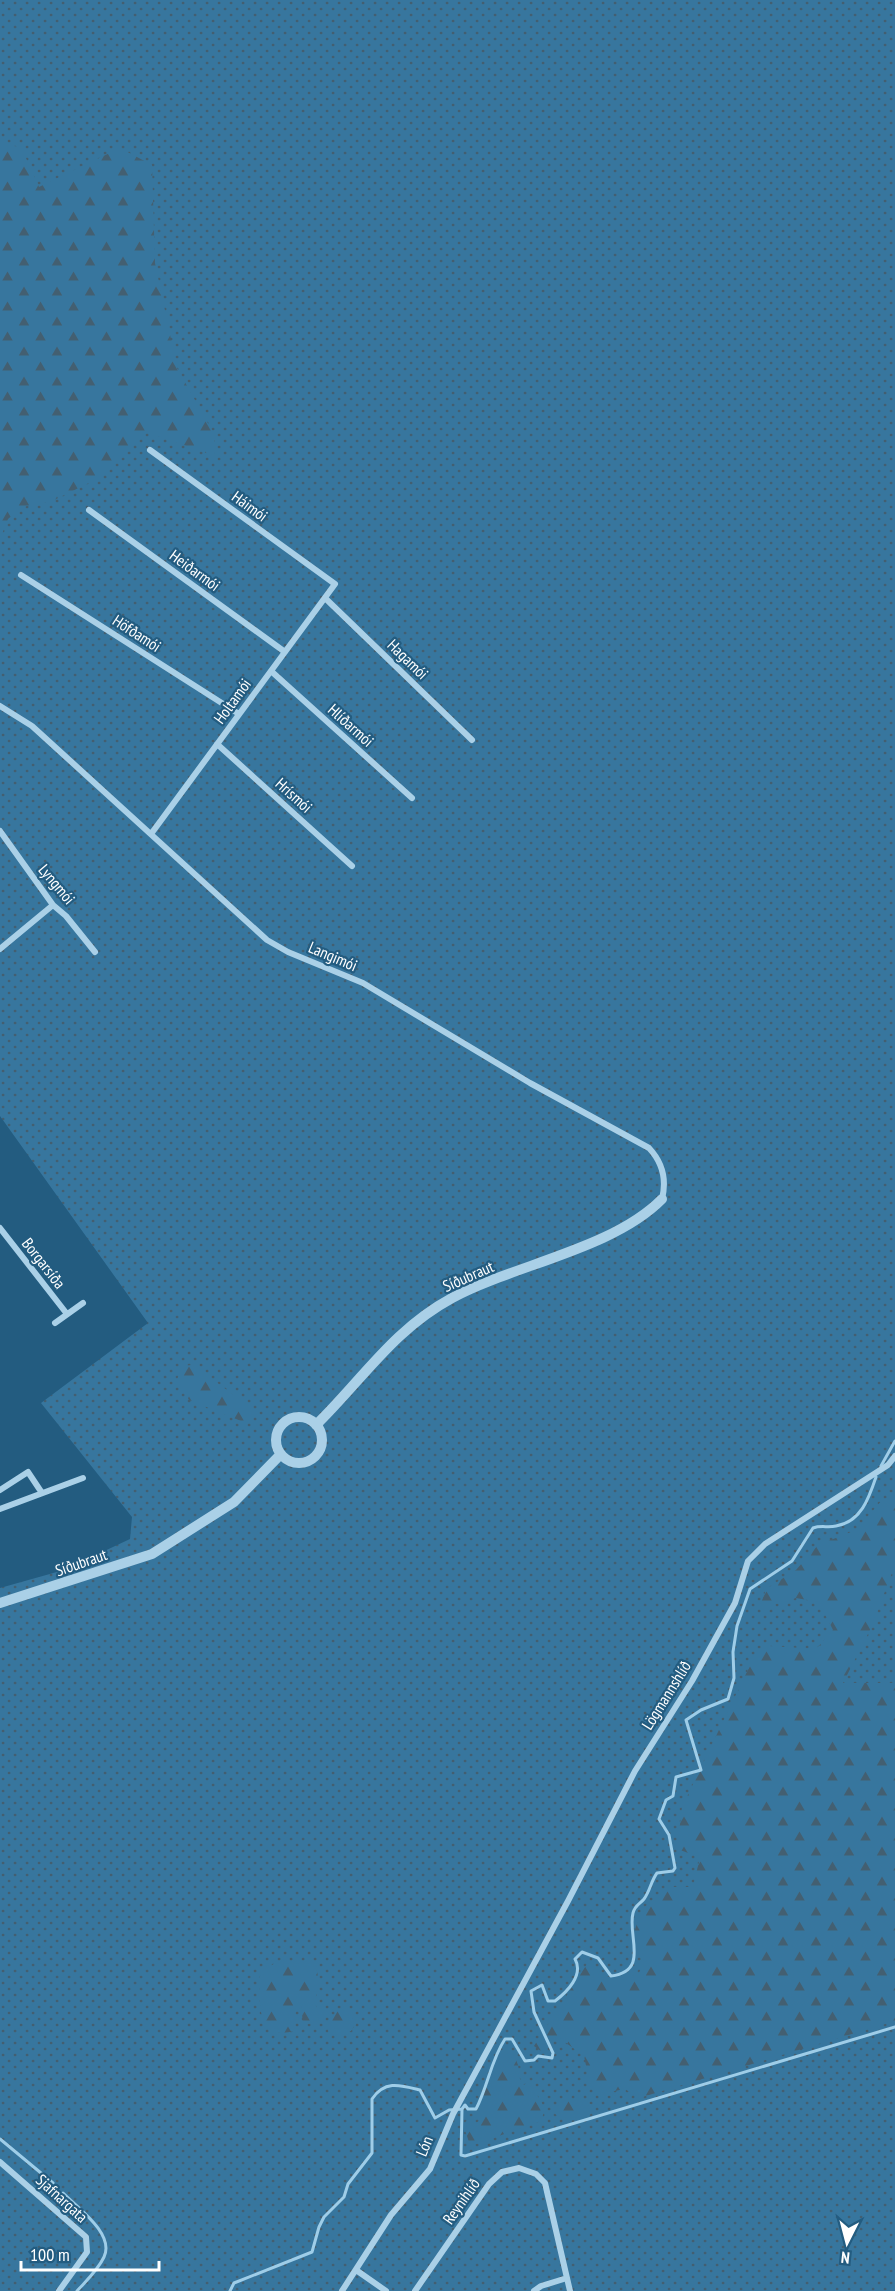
<svg xmlns="http://www.w3.org/2000/svg" width="895" height="2291" font-family="'PT Sans Narrow',sans-serif">
	<style>
		.grass { fill: url(#grass-dots) }
		.forest { fill: url(#forest-firs) }
		.lines { fill: none; stroke-linecap: round; stroke-linejoin: round }
		.stream { stroke: #9ecde8; stroke-width: 3 }
		.minor { stroke: #aad0e7; stroke-width: 6 }
		.tertiary { stroke: #aad0e7; stroke-width: 10 }
		.labels { text-anchor: middle; dominant-baseline: central; stroke-width: 4.5; stroke-linejoin: round; paint-order: stroke }
		.street-label { font-size: 16px; fill: #fff; stroke: #235c80 }
	</style>
	<defs>
		<pattern id="grass-dots" width="8" height="8" patternUnits="userSpaceOnUse" patternTransform="scale(1.5)"><rect width="8" height="8" fill="#37769e"/><path d="M2 2h.1M6 6h.1" fill="none" stroke="#435f71" stroke-width="1.8" stroke-linecap="round"/></pattern>
		<pattern id="forest-firs" width="22" height="20" patternUnits="userSpaceOnUse" patternTransform="scale(1.5)"><rect width="22" height="20" fill="#37769e"/><path d="M5 1l3.5 6h-7zM16 11l3.5 6h-7z" fill="#435f71"/></pattern>
	</defs>
	<rect width="100%" height="100%" fill="#235c80"/>
	<path class="grass" d="M0,0H895V2291H0V1588L64,1570L130,1539L132,1517L41,1403L148,1323L0,1116Z"/>
	<path class="forest" d="M0,144L21,147L39,187L120,148L152,165L155,263L177,368L214,434L215,456L143,431L97,479L52,501L22,507L8,519L0,539Z
		M193,1365L246,1404L253,1412L246,1423L189,1400L177,1380L182,1366Z
		M895,1498V1565L871,1628L843,1683H895V2021L639,2098L625,2089L599,2094L591,2089L584,2056L558,2037L542,2052L534,2046L587,1964L605,1977L638,1975L646,1958L629,1947L642,1909L670,1887H693L700,1857L677,1849L682,1807L753,1659L769,1646L816,1649L833,1630L819,1602L796,1598L759,1609L766,1589L796,1570L818,1545L856,1530L883,1499Z
		M278,1961H313C320,1974 320,1987 314,2001L318,2010L328,2009L329,2015L318,2023L303,2024L301,2005H296L294,2031C254,2041 260,2000 260,1973Z
		M347,2009L356,2024L351,2031L334,2035L329,2034L327,2024L338,2010Z
		M503,2051L513,2052L518,2065L521,2086L530,2082L545,2109L541,2121L476,2144L469,2142L464,2127L466,2121L473,2125L479,2121L478,2101L491,2080L496,2056Z
		M582,2100L592,2105L591,2114L577,2120L564,2121L553,2112L558,2101Z"/>
	<g class="lines">
		<path class="stream" d="M881,1466L895,1441
			M462,2109L461,2155L465,2156L895,2027
			M0,2139L53,2183
			M63,2193C78,2208 115,2234 104,2257C98,2270 86,2281 77,2291
			M230,2291L234,2283L312,2252L319,2227L324,2217L344,2197L348,2184L372,2153V2099C385,2080 400,2085 420,2090L435,2118L449,2110L462,2109L465,2105L468,2109H476C488,2086 491,2060 505,2039H512L525,2061L534,2060L538,2056L552,2058L553,2053L534,2012L531,1991L542,1985L548,2001H555C567,1992 584,1975 575,1959L582,1952L598,1958L611,1976C650,1971 627,1936 633,1913C635,1905 640,1904 644,1899C650,1891 651,1881 657,1873L673,1871L675,1868L669,1835L659,1819L666,1800L673,1796L676,1777L701,1770L686,1720L701,1710L728,1699L734,1678L733,1652L737,1626L750,1589L792,1561L813,1528C821,1525 828,1528 836,1526C861,1522 869,1498 876,1477"/>
		<path class="minor" d="M150,450L335,584L151,834
			M89,510L285,652
			M21,575L239,714
			M325,598L472,740
			M271,671L412,798
			M0,706L32,726L267,940L288,952L363,983L530,1083L649,1148C663,1163 667,1179 662,1199
			M217,744L352,866
			M0,831L53,905L66,916L95,952
			M0,949L53,905
			M0,1228L67,1314
			M55,1323L83,1303
			M0,1490L28,1472L42,1493
			M0,1509L83,1478
			M0,2162L86,2237L87,2252L59,2291
			M356,2270L386,2291
			M342,2291L391,2215L430,2169L453,2114L568,1901L635,1771L692,1681L735,1603L748,1561L765,1544L888,1465L895,1456
			M415,2291L489,2184L502,2172L519,2168L536,2174L545,2183L570,2291
			M534,2291L541,2286L567,2278"/>
		<path class="tertiary" d="M276 1440a23 23 0 1 1 46 0a23 23 0 1 1-46 0Z
			M316,1425C363,1379 393,1330 452,1298C513,1265 613,1249 662,1199
			M0,1603L152,1554L234,1502L281,1454"/>
	</g>
	<g class="labels">
		<g class="street-label">
			<text transform="translate(250 506) rotate(36)">Háimói</text>
			<text transform="translate(195 570) rotate(36)">Heiðarmói</text>
			<text transform="translate(137 633) rotate(33)">Höfðamói</text>
			<text transform="translate(408 659) rotate(44)">Hagamói</text>
			<text transform="translate(232 701) rotate(-54)">Holtamói</text>
			<text transform="translate(351 725) rotate(42)">Hlíðarmói</text>
			<text transform="translate(294 795) rotate(42)">Hrísmói</text>
			<text transform="translate(57 884) rotate(50)">Lyngmói</text>
			<text transform="translate(333 956) rotate(23)">Langimói</text>
			<text transform="translate(44 1263) rotate(52)">Borgarsíða</text>
			<text transform="translate(468 1276) rotate(-24)">Síðubraut</text>
			<text transform="translate(81 1562) rotate(-19)">Síðubraut</text>
			<text transform="translate(666 1695) rotate(-58)">Lögmannshlíð</text>
			<text transform="translate(424 2146) rotate(-68)">Lón</text>
			<text transform="translate(62 2198) rotate(42)">Sjafnargata</text>
			<text transform="translate(461 2201) rotate(-55)">Reynihlíð</text>
		</g>
	</g>
	<g transform="translate(847 2243) rotate(186)" stroke="#235c80" stroke-width="4.5" paint-order="stroke">
	<path d="M0-4.5L10 22L0 15L-10 22Z" fill="#ffffff"/>
	<text y="-9" font-size="16" font-weight="bold" text-anchor="middle" fill="#ffffff">N</text>
	</g>
	<path d="M21 2261v9h138v-9" fill="none" stroke="#ffffff" stroke-width="3"/>
	<text x="30" y="2261" font-size="18" fill="#ffffff" stroke="#235c80" stroke-width="4.5" paint-order="stroke">100 m</text>
</svg>
